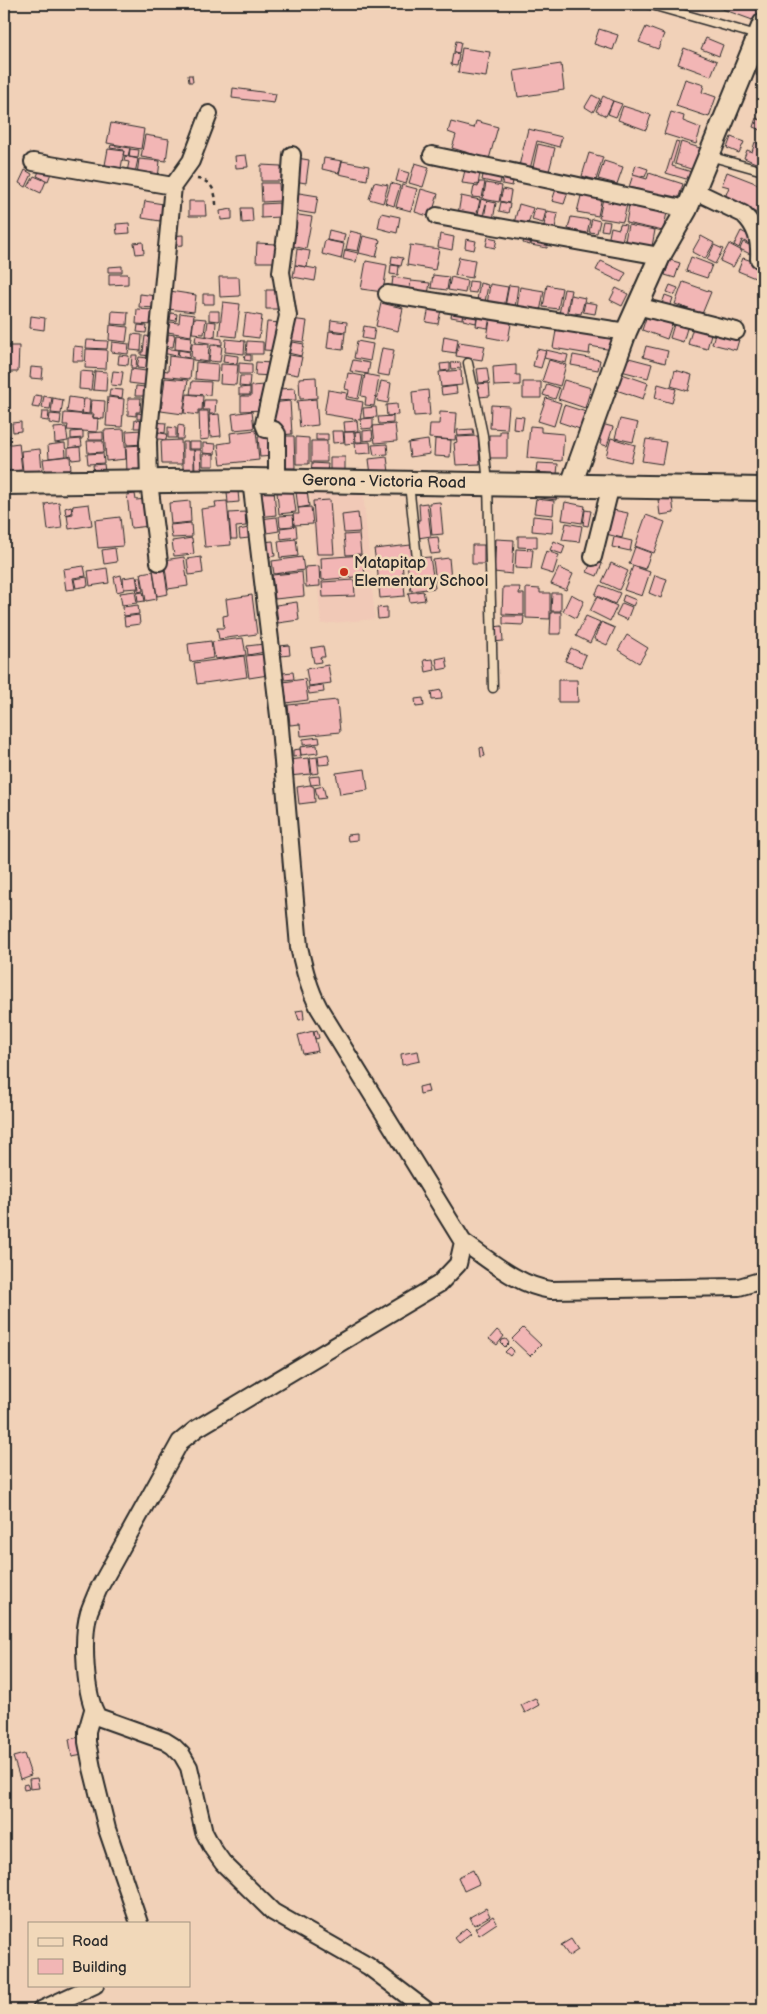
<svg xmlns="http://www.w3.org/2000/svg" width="767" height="2014" font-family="'Balsamiq Sans',sans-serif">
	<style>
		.built { fill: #f1c9b7 }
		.building { fill: #f2b6b5; stroke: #2b2b2b }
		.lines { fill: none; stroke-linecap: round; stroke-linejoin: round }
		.service-casing { stroke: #2b2b2b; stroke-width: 11 }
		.minor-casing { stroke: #2b2b2b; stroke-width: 20 }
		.tertiary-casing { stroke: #2b2b2b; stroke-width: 24 }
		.secondary-casing { stroke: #2b2b2b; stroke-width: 26 }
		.path { stroke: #2b2b2b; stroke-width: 2.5; stroke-dasharray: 4 4; stroke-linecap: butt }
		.service { stroke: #f1d8b9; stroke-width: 8 }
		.minor { stroke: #f1d8b9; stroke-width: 16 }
		.tertiary { stroke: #f1d8b9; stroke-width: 20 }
		.secondary { stroke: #f1d8b9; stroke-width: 22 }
		.poi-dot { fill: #c8321e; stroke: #f1d8b9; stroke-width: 2 }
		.labels { text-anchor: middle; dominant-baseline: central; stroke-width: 5; stroke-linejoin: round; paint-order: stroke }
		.street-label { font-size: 16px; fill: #2b2b2b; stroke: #f1d8b9 }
		.poi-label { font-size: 16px; fill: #2b2b2b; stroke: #f1d8b9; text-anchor: start }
	</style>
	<rect width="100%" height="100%" fill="#f1d1b8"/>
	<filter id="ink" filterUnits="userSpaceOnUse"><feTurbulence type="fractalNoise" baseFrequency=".02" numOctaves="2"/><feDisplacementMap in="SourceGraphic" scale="10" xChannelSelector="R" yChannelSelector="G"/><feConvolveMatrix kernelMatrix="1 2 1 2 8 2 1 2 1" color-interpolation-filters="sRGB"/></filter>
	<g filter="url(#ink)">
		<path class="built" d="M310,492H363L375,619L321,624Z"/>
		<path class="building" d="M715,4L734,6L735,4H763V8L758,22L714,6Z
			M646,27L664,34L658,49L639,42Z
			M599,29L618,35L613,50L594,44Z
			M706,38L723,45L719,56L701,49Z
			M456,41L461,42L459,53L454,52Z
			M462,48L490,52L486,77L458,73Z
			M684,48L717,61L711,76L678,64Z
			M453,53L459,54L457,66L451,65Z
			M763,57V77L756,75Z
			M561,64L564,90L518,97L514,71Z
			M188,75H192L193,82H189Z
			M685,79L704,85L702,92L716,97L709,117L676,106Z
			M233,88L276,94L274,103L232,98Z
			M592,95L600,99L593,112L585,107Z
			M603,96L613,101L606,116L596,111Z
			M762,100L763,101V115L757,112Z
			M613,101L622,104L616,117L608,114Z
			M623,106L651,115L646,130L618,120Z
			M671,112L684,116L683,121L701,128L696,144L664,134Z
			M756,118L763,121V131L753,127Z
			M476,121L498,127L489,159L452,148L456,135L448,132L451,122L474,128Z
			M111,123L144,129L141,149L107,143Z
			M528,129L562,137L559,147L537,141L530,169L519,166Z
			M145,135L169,139L166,161L141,157Z
			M731,137L744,142L739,153L727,148Z
			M676,141L679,142L672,166L695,173L693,181L666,173Z
			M681,142L703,149L697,171L675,164Z
			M755,142L763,146V166L744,158L747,150L752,152Z
			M538,144L555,148L549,171L533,167Z
			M111,145L130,148L128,156L123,155L124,150L110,148Z
			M108,149L124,151L121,168L105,165Z
			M130,149L139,150L138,158L129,157Z
			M589,153L603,157L596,180L582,176Z
			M246,155L248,167L236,168L235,156Z
			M125,156L138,159L135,173L127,172L129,162L124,161Z
			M297,158L309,160L306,183L294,181Z
			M324,158L342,161L339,173L322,169Z
			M139,159L160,161L158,178L137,175Z
			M342,161L369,166L367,180L339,174Z
			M604,161L623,167L617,184L598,179Z
			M415,163L429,167L423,187L409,183Z
			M261,165L281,166V181H261Z
			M636,165L648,169L645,177L633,174Z
			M40,169L51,173L48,181L37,176Z
			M25,170L32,174L26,187L19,183Z
			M399,170L409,173L406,184L396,181Z
			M465,170L480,173L478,185L462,183Z
			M484,170L502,174L500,184L482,180Z
			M727,172L763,186V205L760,214L724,200L729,187L722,185Z
			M649,173L683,184L676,206L628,190L633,175L647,179Z
			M503,174L514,176L512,186L502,184Z
			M34,176L46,181L41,193L28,187Z
			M374,182L388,185L383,203L369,199Z
			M479,182H485L482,198L472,197L474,186L478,187Z
			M261,183H279L280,201L262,202Z
			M391,183L400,186L394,206L385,203Z
			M486,183L502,186L499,202L483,199Z
			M402,185L417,189L411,211L396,207Z
			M421,189L438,194L431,217L415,212Z
			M503,189L511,191L509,203L500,201Z
			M556,189L568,192L564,204L552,201Z
			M293,192L318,196L315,214L290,210Z
			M582,192L602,196L598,216L577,212Z
			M461,196L480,200L476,217L458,214Z
			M603,198L628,200L623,222L599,218Z
			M481,199L487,201L483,215L478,214Z
			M630,200L668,208L663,231L626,223Z
			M145,201L163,204L160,221L142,218Z
			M189,201H205L206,216H189Z
			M487,201L496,203L493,220L484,218Z
			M501,202L510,204L508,213L499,211Z
			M279,203L280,217L261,218V204Z
			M519,204L533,208L527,227L514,223Z
			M241,208H252L253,222L242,223Z
			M535,208L546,210L543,223L532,220Z
			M232,209V219L221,220L220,211Z
			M547,211L558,213L554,233L543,230Z
			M381,213L400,217L397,233L378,228Z
			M292,214L312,217L306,249L287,245Z
			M571,217L590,220L587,233L568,229Z
			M592,219L600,221L597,233L589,232Z
			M603,221L610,222L608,231L601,230Z
			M129,223L130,233L117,234L116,224Z
			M620,224L626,225L621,245L608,242L611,227L619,229Z
			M628,225L655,230L651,252L624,246Z
			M329,230L345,234L343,243L327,240Z
			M350,231L362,234L358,251L346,249Z
			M741,231L756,239L753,246L742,240L739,248L734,245Z
			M526,233L532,234L530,245L523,243Z
			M440,234L454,237L452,250L438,247Z
			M533,234L549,238L547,248L531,245Z
			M183,235V245L170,246L169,236Z
			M363,236L380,240L376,257L359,253Z
			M701,236L714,243L705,259L692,252Z
			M488,237L497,239L495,248L486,246Z
			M466,239L476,241L474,250L465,248Z
			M325,240L344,244L341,259L322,254Z
			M143,242L144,253L136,254L134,243Z
			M743,242L753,247L750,254L740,249Z
			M257,243L276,244L275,262H256Z
			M729,244L742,251L733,267L720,261Z
			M410,245L439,249L435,270L407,265Z
			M714,245L723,249L715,264L707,260Z
			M297,249L310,251L307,267L295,265Z
			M345,250L358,253L356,262L343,259Z
			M392,256L403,258L401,266L391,264Z
			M459,257L475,260L472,278L455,275Z
			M691,257L712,265L707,278L686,271Z
			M743,258L761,264L755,278L738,271Z
			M670,260L680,263L675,278L665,275Z
			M366,261L387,265L383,292L361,289Z
			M601,261L626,273L621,282L596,270Z
			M295,265L317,269L315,281L293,277Z
			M391,265L399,266L398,275L390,274Z
			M122,266V272H108V267Z
			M109,274H128V284L109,285Z
			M433,275L449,277L447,290L431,288Z
			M219,277H239L240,296L220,297Z
			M393,277L411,280L408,295L391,293Z
			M451,277L467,281L465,293L448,290Z
			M411,281L430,283L428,294L409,291Z
			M469,281L478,282L476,293L468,292Z
			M683,282L711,292L702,314L675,304Z
			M480,283L488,285L485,302L477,300Z
			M490,284L508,287L504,308L487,305Z
			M509,285L518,286L515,308L505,307Z
			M547,285L562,288L558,309L543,307Z
			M670,285L678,288L675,295L667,292Z
			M520,287L544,291L540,312L517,308Z
			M616,288L628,294L622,306L610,300Z
			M564,289L571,290L566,316L559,314Z
			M266,290H279V309H266Z
			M170,291L196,295L194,312L168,309Z
			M140,294L157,296L156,308L139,307Z
			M203,294H214V304H203Z
			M571,295L585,298L581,314L568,312Z
			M665,295L673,298L670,307L662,304Z
			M223,302L240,304L236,337L219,335Z
			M585,302L597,304L595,314L583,312Z
			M381,303L403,308L398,331L376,326Z
			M429,307L441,310L438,324L426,322Z
			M453,308L463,310L462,319L451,317Z
			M137,309L155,310L154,325L136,324Z
			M464,309L478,311L476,323L463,320Z
			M112,311L128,312L127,325L111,324Z
			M209,311H219V321L209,320Z
			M648,312L673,321L667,339L642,330Z
			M171,313L177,314L176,321L170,320Z
			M180,313L194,315L191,336L168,332L170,322L179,323Z
			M246,313L262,316L259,338L243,336Z
			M478,314L490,316L488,328L476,326Z
			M491,315L512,318L508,341L487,337Z
			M31,316L45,318L44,330L30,328Z
			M194,318L206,319L204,334L192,333Z
			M290,319L307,321L304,342L287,340Z
			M331,320L347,322L346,332L330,330Z
			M208,321L216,322L215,337L206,336Z
			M675,321L688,325L683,342L670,338Z
			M267,322L282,323L279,351L264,350Z
			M694,324L712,330L707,349L688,344Z
			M110,325L128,327L126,342L109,340Z
			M138,325L147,326L146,333L137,332Z
			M557,325L614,335L612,350L590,346L589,354L553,348Z
			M364,326L375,328L373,340L362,338Z
			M716,330L740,336L736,350L712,344Z
			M329,331L345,333L343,350L327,348Z
			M132,334L142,335L141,351L130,350Z
			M168,334L175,335L173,347L162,346L163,341H168Z
			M176,335L192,337L190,351L175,349Z
			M196,335L222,339V345L195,341Z
			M145,336L153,337L151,356L141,355V352H143Z
			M444,336L458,339L456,353L442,351Z
			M226,339L245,341L244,354L225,352Z
			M87,340L108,341L107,349L86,348Z
			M247,341L263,342V354H246Z
			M287,341L304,344L301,356L284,352Z
			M357,341L373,344L370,361L354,358Z
			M112,342L129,344L128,354L111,352Z
			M459,342L485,346L482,360L456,356Z
			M192,343L209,344L208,362L193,360V357H191Z
			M211,345L222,346L220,362L209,361Z
			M4,346H19L18,372H4Z
			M74,346L83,347V361H73Z
			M646,346L668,351L665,363L643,357Z
			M163,348L178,350L177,356L162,353Z
			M382,348L394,350L389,376L377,374Z
			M86,349L107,350L106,369L85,368Z
			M537,349L546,351L541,368L533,366Z
			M179,350L190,352L189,358L178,356Z
			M546,350L568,355L566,363L544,358Z
			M763,351V364L759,362Z
			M224,354L238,356L237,364L223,362Z
			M284,354L302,357L298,375L281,372Z
			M119,355L129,356L128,365L118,364Z
			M132,355H137L136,368H131Z
			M245,355H251V361L244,360Z
			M573,355L600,360L598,370L571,365Z
			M169,356L192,359L190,379L160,376L161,370L168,371Z
			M139,357L148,358L147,369L137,368Z
			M625,357L652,364L648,378L621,371Z
			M353,360L370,363L368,374L350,371Z
			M549,360L566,365L560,386L542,381Z
			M196,362L218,364L217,381L195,379Z
			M256,362L272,363L271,376L255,375Z
			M460,362L461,368L452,369L451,363Z
			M239,363L252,364V374H239Z
			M450,363V370L441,371L440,364Z
			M221,364L238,365L236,385L220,384Z
			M516,365V375H520V385L494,386L493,367Z
			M31,367L43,368L42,379L30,378Z
			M487,368L489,382L479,383L477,369Z
			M131,369L146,371L145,385L129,383Z
			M461,370L462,385L441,387L439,372Z
			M675,370L692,375L688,391L671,386Z
			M80,371L93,372L91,390L79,389Z
			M95,371L107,372L106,391L93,390Z
			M113,371L123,372L121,386L111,385Z
			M348,373L363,376L358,399L348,397L349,390L345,389Z
			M365,374L379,377L374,406L365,405L366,397L361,396Z
			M622,374L648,383L643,399L616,390Z
			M240,376H250L249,387L239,386Z
			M316,377L317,398L300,399L299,378Z
			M165,378L188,380L183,414L161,411Z
			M564,380L591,388L585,408L558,399Z
			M192,381L211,382L210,395L190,394Z
			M381,381L391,383L388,403L377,401Z
			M523,382H541V398H523Z
			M489,383L490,396L479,397L478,384Z
			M547,384L559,388L555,399L543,395Z
			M658,384L676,389L672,403L655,398Z
			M264,385L265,410L241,411V396H251V386Z
			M136,386L145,387L144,396H135Z
			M456,386L457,393L442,395L441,388Z
			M250,387V395H239V388Z
			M295,388L296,400L274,401V397H280L279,389Z
			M110,389L123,390L122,398L109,396Z
			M328,390L347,393L346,399L363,402L360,420L324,414Z
			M428,390L430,415L414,416L412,392Z
			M187,394L203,396L202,410H198V415L184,413Z
			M35,395L42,396L40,408L32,407Z
			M44,396L52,398L50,409L42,408Z
			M69,397L83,399L82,414L67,412Z
			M108,397L124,399L122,427L106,426Z
			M53,398L63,400L61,414L51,413Z
			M128,398H141L140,412H136V416L128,415Z
			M546,398L561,403L554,426L538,421Z
			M84,399H90L89,414L82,413Z
			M316,399L318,425L300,427L297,401Z
			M91,400L105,401L104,419L93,418L94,414H90Z
			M204,400H216L215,414H209L210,410H203Z
			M290,401L292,434L280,435L272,428L271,403Z
			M397,404L398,415L387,416L386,405Z
			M491,405L509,406L507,429L490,428Z
			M564,405L586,412L580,429L559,422Z
			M376,407L377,417L364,418L363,408Z
			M199,411H208L209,439L200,440Z
			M252,411L254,428L234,430L232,414Z
			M42,412H49L48,421L41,420Z
			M440,412L457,413L455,440L429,438L430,424H439Z
			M64,413L92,415V418H98L97,432L67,430L68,425H63Z
			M137,413L145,414V419H137Z
			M50,414L61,415L60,425L49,423Z
			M219,414L221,436L211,437L209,415Z
			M393,416V423L379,424L378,417Z
			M514,416L524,417L522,430L513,429Z
			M373,418V428L362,429L361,419Z
			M620,419L638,423L633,442L615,438Z
			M135,420L145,421V428H134Z
			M357,421L358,431L345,432L344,422Z
			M21,422V431L13,432L12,423Z
			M153,422L166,423L165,433L152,431Z
			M598,423L613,427L607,446L600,444L601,440L594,437Z
			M395,424L397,441L375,443L373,426Z
			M178,425L184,426L183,439H177Z
			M530,426L541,427V432L564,434L562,461L527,458Z
			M66,427L68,441L55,443L54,428Z
			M168,427L176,428V438H168Z
			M124,429L126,459L106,461L104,430Z
			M473,429L474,435L458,436L457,430Z
			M143,430L144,444L127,445L126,431Z
			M256,430L259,460L221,464L218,444L231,442L230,433Z
			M372,430L373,440L363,441V431Z
			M83,431V438L71,439V432Z
			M332,431H343L344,442L333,443Z
			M361,431L362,442H356L355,432Z
			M500,431H507V458H489V435H500Z
			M103,432V440H89L88,433Z
			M153,432L167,434L166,440L152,438Z
			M344,432H354L355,443L345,444Z
			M316,434H328V440H316Z
			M4,435H9L10,443L4,444Z
			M272,435L274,456L260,457L258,437Z
			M278,436H294L295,468H279Z
			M478,436L480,464L456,465L454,443L457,442L456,437Z
			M296,437L309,438V464H296Z
			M611,438L635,445L631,462L606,456Z
			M81,439L82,446L69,448V440Z
			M435,439L451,440L450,457L434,456Z
			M646,439L666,442L662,464L642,461Z
			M181,440L182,464H162L161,441Z
			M428,440L430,454L410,457L408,443Z
			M87,441H103L104,452L88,453Z
			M311,441H327V462H311Z
			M183,442H188V450H194V471L183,472Z
			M189,442H201V449H189Z
			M370,442L371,453L356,454L355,443Z
			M19,443L22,470L4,472V445Z
			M65,443L66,456L49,458L48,445Z
			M203,443L216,444L215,454L203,453Z
			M387,444L388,454L374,455L372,445Z
			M143,445L144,472L127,473L126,446Z
			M80,447L81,459L72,460L71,455L68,456V448Z
			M40,449L42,470L23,472L21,451Z
			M194,450H201L202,472H195Z
			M103,453L104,463L88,464L87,454Z
			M203,454H214V466H203Z
			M70,456L71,471L45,474L43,459Z
			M330,457H345V470L330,471Z
			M387,457L389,472L371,475L369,459Z
			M312,463L328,464L327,472H311Z
			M537,463L558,464L557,474L536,472Z
			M104,464L105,472L94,473L93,465Z
			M274,489L276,515L259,517L256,492Z
			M293,490L296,512L279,514L277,492Z
			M307,490L309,506L298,508L296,492Z
			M534,490L557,493L556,500L533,497Z
			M238,491L239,502L228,503L227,492Z
			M135,494L136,500L147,499L150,526L131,528L127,495Z
			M672,496L674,513L660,515L658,499Z
			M536,499L554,501L553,515L534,513Z
			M330,500L334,554H317L313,501Z
			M190,501L191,522L171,524L169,503Z
			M227,501L231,545L205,547L201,509L216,507L215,502Z
			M59,502L62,528L48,530L45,504Z
			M440,502L443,534L432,535L429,503Z
			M565,502L585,506L582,523L562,520Z
			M427,503L431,536L418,538L416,520H420L419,504Z
			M89,504L92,525L69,529L67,515L73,514L72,506Z
			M71,506L72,513L66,515L65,508Z
			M311,507L313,524L294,525L293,514H299L298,508Z
			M608,509L628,513L622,538L602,533Z
			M585,510L591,511L588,526L583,525Z
			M245,512L246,526L236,527L237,539H231L229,513Z
			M358,513L360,532L344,533L342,515Z
			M293,515L294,526L280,527L279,516Z
			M646,515L665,522L654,553L635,546Z
			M533,516L553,518L552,533L532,531Z
			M120,517L123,546L98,548L95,520Z
			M277,517L279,531L261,534L260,519Z
			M191,523L192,537L172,538L170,525Z
			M566,523L582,526L579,542L562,540Z
			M296,526L297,537L281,539L280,528Z
			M248,528L249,538L240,539L239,530Z
			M359,534L361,554L346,555L344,535Z
			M518,536H537V548L518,547Z
			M438,537L440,553L431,554L428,538Z
			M614,537L632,541L630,551L612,547Z
			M192,538L194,554L174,556L172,541Z
			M296,539L298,556L280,558L278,541Z
			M496,539L514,540L512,574L494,572Z
			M273,541L275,556L263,557L262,542Z
			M554,541L565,546L562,554L550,550Z
			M411,545L412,557L376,562L374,549Z
			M472,545H484V564H472Z
			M635,547L651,553L645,569L629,564Z
			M115,548L117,562L104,564L102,550Z
			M516,549L533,550L531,569L515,568Z
			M546,551L559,555L553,574L540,570Z
			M363,555L365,576L322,580L321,558Z
			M184,557L188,586L168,589L164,560Z
			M201,557L203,573L189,575L187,559Z
			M302,557L304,570L274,574L272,561Z
			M430,557L435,588L411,591L407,563L419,561V558Z
			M449,558L451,580L436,582L433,560Z
			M592,560L602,564L597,576L587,572Z
			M402,562L405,596L380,598L377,564Z
			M611,563L628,571L619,590L602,582Z
			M84,566L86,576L73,578L75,589L66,590L63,569Z
			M319,566L320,586L306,587L305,567Z
			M633,566L650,572L642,596L624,590Z
			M107,568L109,583L90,586L88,571Z
			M164,568L168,594L157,596L153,569Z
			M559,568L573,574L566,590L551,584Z
			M153,571L157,599L146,601L141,573Z
			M302,572L304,596L275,599L272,575Z
			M121,575L124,590L117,592L114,577Z
			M655,575L667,579L661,598L649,593Z
			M136,576L138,588L124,589L123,578Z
			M87,577L88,586L76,588L74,579Z
			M137,577H141L143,591L137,592L136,589H139Z
			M354,580L355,596L323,597L322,582Z
			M600,585L620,593L615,604L595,595Z
			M503,587H520L519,594H524V615L502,614Z
			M526,588L540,589V593H550V619L526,618Z
			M135,591L137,603L122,605L120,593Z
			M423,591L425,600L410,602L408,593Z
			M143,592L145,601L138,602L137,593Z
			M552,593H561V611H551Z
			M571,594L584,601L576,618L563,611Z
			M252,595L257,634L219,639L217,628H224L223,616L228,615L226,599Z
			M624,595L636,600L633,606L622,601Z
			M597,597L617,606L610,621L590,611Z
			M297,602L299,620L278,623L276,605Z
			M622,603L632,607L627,620L616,615Z
			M138,605L139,614L124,616L123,607Z
			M387,607V618L378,619L377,608Z
			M551,612H561V634H550Z
			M139,615L140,624L125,626L124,617Z
			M503,616H524L523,625L503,624Z
			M586,616L600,622L590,643L576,636Z
			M601,622L615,628L607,645L594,639Z
			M502,626L503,641L494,642L493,627Z
			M627,635L648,648L639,663L618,650Z
			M243,638L246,655L215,659L212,642Z
			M211,641L213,658L190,662L188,644Z
			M264,644L265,652L248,655L247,646Z
			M289,645L290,655L281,656L279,646Z
			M323,646L325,657H320L321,662L314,663L311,648Z
			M571,648L586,655L581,667L565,661Z
			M265,654L268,675L249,678L246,656Z
			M244,656L247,677L197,684L194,663Z
			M446,657L448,668L438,670L436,659Z
			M433,659L435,670L426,672L424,660Z
			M328,665L331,683L309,686L306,669Z
			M293,672L294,679L284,680L283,673Z
			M305,679L308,700L286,703L283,682Z
			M558,680H577L578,702H558Z
			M323,685L324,692L309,694L308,687Z
			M441,690L442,699L432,700L431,692Z
			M423,698L424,706L416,707L415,699Z
			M337,700L340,732L301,736L300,724L290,725L288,705Z
			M319,737L320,743L303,745V739Z
			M317,745L318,753L301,755L300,747Z
			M483,747L485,756L481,757L480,748Z
			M300,749L301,756L293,757V750Z
			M328,754L330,764L319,765L318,756Z
			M317,757L319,773L312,774L310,758Z
			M309,758L311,774L288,776L286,760Z
			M365,769L368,790L340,794L336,773Z
			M319,776L320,784L311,785L309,777Z
			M310,785L314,787L315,802L299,804L297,787Z
			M323,786L326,798L318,799L315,788Z
			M357,834V840L348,841L347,835Z
			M303,1010L304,1019L299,1020L296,1011Z
			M317,1030L319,1038L315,1039L314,1031Z
			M313,1031L318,1051L303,1054L298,1035Z
			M418,1051L420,1061L402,1065L401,1054Z
			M427,1085L429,1092L420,1094L419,1087Z
			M523,1328L541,1345L530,1356L512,1339Z
			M497,1330L504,1336L497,1345L489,1339Z
			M506,1339L509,1343L505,1347L501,1343L502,1340Z
			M510,1347L514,1351L510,1356L505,1352Z
			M535,1698L539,1705L525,1713L521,1705Z
			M80,1737L83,1755L72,1757L69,1739Z
			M8,1752L10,1757L5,1759L4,1754Z
			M24,1754L31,1775L20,1779L13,1757Z
			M37,1778L39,1788L30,1789L29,1779Z
			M27,1784L29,1789L24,1790L23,1785Z
			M473,1870L479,1884L464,1891L458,1877Z
			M486,1908L490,1916L474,1925L470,1917Z
			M493,1916L497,1923L479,1935L475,1928Z
			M466,1928L471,1933L458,1943L454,1938Z
			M571,1939L578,1950L569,1956L561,1945Z"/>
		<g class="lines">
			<defs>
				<path id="service" d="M648,4L757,35
					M709,156L763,171
					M468,363L483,435L488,483L493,688
					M409,484L417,559"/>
				<path id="minor" d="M432,155L687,209
					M33,162L173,186L148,442L149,482L159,562
					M173,186L191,161L209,114
					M695,191L743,214C757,227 760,241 759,259
					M437,216L660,256
					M387,294L626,332
					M637,306L736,331
					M251,480L279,716L299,947C304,969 309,989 319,1008L463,1242L458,1264L439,1284L196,1429L180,1442L98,1590C95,1597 92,1604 89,1612C82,1636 84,1696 98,1717L165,1741L173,1746L182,1755L189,1767L204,1832L213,1849L223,1863L273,1912L368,1966L426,2010
					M277,481V434L274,430L266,429L264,424L288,316L281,272L287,227L292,155
					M593,557L611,485
					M463,1242C490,1260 518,1286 551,1290L739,1287L763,1280
					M93,1710L87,1731V1742L92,1768L107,1829L139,1923
					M41,2010L95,1985"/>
				<path id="tertiary" d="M571,485L626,332L660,256L687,209L763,24"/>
				<path id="secondary" d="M4,483L251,480L763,489"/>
			</defs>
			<use href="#service" class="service-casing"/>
			<use href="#minor" class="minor-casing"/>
			<use href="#tertiary" class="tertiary-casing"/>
			<use href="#secondary" class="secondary-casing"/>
			<path class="path" d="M197,179C213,181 216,193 216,206"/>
			<use href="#service" class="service"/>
			<use href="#minor" class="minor"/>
			<use href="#tertiary" class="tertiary"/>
			<use href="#secondary" class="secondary"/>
		</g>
	</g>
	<circle class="poi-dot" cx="344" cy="572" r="5"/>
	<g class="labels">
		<g class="street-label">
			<text transform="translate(384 482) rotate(1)">Gerona - Victoria Road</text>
		</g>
		<g class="poi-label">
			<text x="354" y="563">Matapitap<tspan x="354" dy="18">Elementary School</tspan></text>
		</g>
	</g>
	<rect width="767" height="2014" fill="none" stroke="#f1d8b9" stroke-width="20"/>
	<rect x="10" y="10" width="747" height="1994" fill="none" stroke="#2b2b2b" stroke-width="2" filter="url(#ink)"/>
	<rect x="28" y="1922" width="162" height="65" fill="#f1d8b9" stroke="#a29380"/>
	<rect x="38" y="1938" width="25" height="8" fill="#f1d8b9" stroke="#a29380"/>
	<text x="72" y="1946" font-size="15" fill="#2b2b2b">Road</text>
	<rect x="38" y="1959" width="25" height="15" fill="#f2b6b5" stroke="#a29380"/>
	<text x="72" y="1972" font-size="15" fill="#2b2b2b">Building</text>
</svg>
